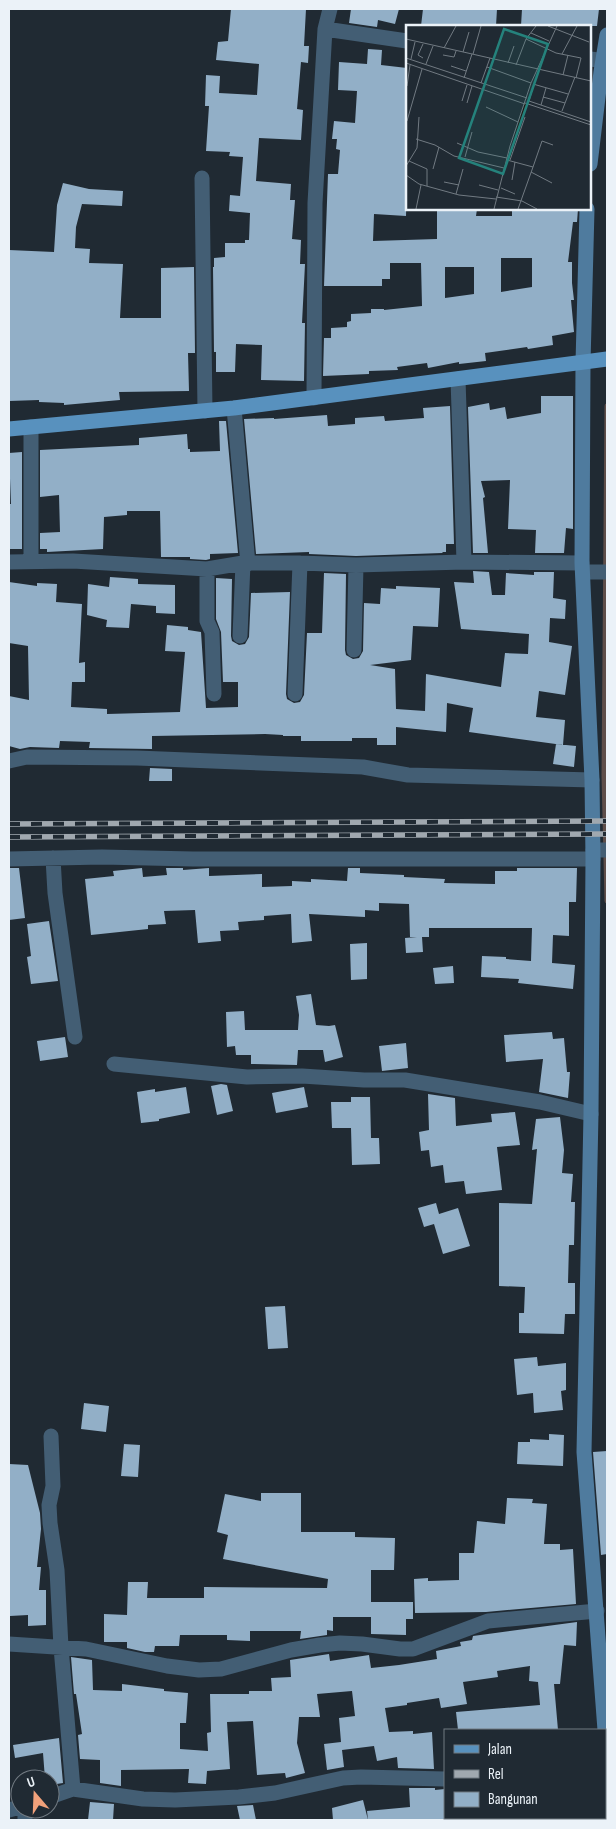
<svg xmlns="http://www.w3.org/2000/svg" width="616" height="1829" font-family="'Sofia Sans Condensed',sans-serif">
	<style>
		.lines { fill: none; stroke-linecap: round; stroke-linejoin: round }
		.stream { stroke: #5e4e4a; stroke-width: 5 }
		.building { fill: #92afc7; fill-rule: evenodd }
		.street { stroke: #435e74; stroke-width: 15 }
		.secondary { stroke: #4f7b9e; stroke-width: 15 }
		.primary { stroke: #5891be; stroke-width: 15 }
		.rail-casing { stroke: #a0a8af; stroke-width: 5.5 }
		.rail { stroke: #202a33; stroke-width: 4; stroke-dasharray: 11; stroke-linecap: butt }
		.inset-river { fill: none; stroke: #210800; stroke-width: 2.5 }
		.inset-road { fill: none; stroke: #717a82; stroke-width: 1 }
		.view { fill: #25827c; fill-opacity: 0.15; stroke: #25827c; stroke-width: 2.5 }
		.inset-edge { fill: none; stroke: #ebf2f8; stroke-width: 2.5 }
	</style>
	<rect width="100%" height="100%" fill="#202a33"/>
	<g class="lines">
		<path class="stream" d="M607,406L604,776L607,901"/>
	</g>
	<path class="building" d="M231,9H306L304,46H309L308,63L301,62L297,109L303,110L301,140L259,138L256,181L291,184L290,200H295L292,239L301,240L300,264H305L302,323H305L304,381L261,380L262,345L236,344L235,372H216V352H214L213,267H214V258L225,257V243H245V240H249L250,213L229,211L230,195L240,196L243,157L229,156L230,152L206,151L209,106H205L206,75L220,76L219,93L257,95L259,64L216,60L218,42L228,41Z
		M351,9H399L395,24L378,20L377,27L349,23Z
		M423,9H497L496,26H421Z
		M522,9H599L597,26H521Z
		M368,49L382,50L381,65L407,68V160L405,178H407L406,216L374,214L373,241L437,239V209H477L476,216H512V209H578L577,222H573L568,262H572V283L574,300H571L574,332L552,336L553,345L528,349L527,347L485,353L486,361L459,364V362L428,368L427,363L397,367L398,370L369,371V374L323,376L324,338H331V328L347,327V322L351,321V314L371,313V309H384V310L422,306L421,263H390V279H382V286H324L328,174H338L340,150L336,149L337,139H332L334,121L355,123L357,91L338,90L339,62L367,64ZM501,258H532V287L501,292ZM445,267H474V294L445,298Z
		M63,183L89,189L123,191L122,206L82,204L76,227L75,248L90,249L89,263L123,264L120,318H161V268L194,267L195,353H188L189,391L119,392L120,400L64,405V403L39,402V400L9,401V250L54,252L57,205Z
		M541,396H573V529L566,528L564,553H535L536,530L508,529L510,480L481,481L485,497L483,498L488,553H473L468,407L489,403L490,410L505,407L507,419L541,413Z
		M450,406L454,544H446V552H443L442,553L356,556L309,554V552L256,554L244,419L274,418V419L327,415L328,426L355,424V418L384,416L385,421L424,418L423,408Z
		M219,421H226L238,553L210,554V559L206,560L190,559V557H161L160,511H127V515L104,517L103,549L47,552V549H40V533L60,532L59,495L40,497V450L139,445V438L187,434L188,449H190V452L220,451Z
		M22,452V549H10L9,504H11L9,453Z
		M473,571L489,572L492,595H505L506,573L534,575V572H554L553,598L566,600L565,619L550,618L549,642L572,646L565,695L539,691L536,717L565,720L563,745L469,732L473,708L447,703L446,732L396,727V745H377V738H352V741H301V736H283V735L265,734L152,736V749L89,748L90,742L60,741L59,748L30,747L20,749L9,746V696L29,700L28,646L9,643V582L37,586V583L57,584L56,602L82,604L79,663L85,662V682H72L71,707L107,709V714L180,712L185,652L165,651L167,625L188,627V630L201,632L206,708L238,707V682H223L221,632L216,619V578L232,579L231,636L232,641L239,645L245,644L249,637L251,593L290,592L286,694L287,699L294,703L300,702L304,695L307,633H322L324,573L346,574L345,650L346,655L353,659L359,658L363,651L364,603L380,604L381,588L396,589V586L440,588L438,627L413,626L411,660L370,665L395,669L396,709L425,711L426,674L501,687L505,653L528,654L529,634L461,629L454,582L474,583Z
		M110,577L138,579V584L175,585V614L156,613V606L131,604L129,628L106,627L107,620L87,615L88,584L109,587Z
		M556,744L576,746L574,767L553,764Z
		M150,768L172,769V781H149Z
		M9,868H19L25,918L9,920Z
		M142,868L143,877L167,875L166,868H183V870L209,868V876L262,874V887L292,886V881L311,882V879L347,881L348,868H360V873L404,875V877L445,879L444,883L495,884V871H517V868H577L576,902H569V936L553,935L552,963L575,965L573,989L518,983L519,979L481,977L482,956L506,957V959L531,961L532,928H429V937H422L423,952L406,953L405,938L417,937H410L409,904L379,903V911L365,910V917L309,914L312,941L292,943L291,914L264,916V920L238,922L239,930L220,931L221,941L198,943L195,910L164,911L166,924L148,925V929L91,935L85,879L114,876L113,871Z
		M49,921L58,981L31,984L27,957L31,956L27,924Z
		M367,943V979L351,980L350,944Z
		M453,966L454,983L435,984L433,968Z
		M311,994L316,1025L329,1026L335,1025L343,1057L325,1062L323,1050H298L297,1065L251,1064V1055H236L235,1046L227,1047L226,1012L244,1011L245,1030H298L299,1015L296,996Z
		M552,1032L553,1039L564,1038L567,1072H570L568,1098L539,1092L543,1059L506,1062L504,1035Z
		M65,1037L68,1057L40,1061L37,1041Z
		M406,1043L408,1068L382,1071L379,1046Z
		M221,1084L227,1085L233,1111L217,1115L211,1086Z
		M186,1087L190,1113L159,1119V1121L141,1123L137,1092L155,1089V1092Z
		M304,1087L308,1107L276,1113L272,1093Z
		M428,1094L455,1098L456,1126L492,1122L491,1114L515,1112L520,1145L497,1147L502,1190L466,1194L464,1181L445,1183L443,1165L431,1167L429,1150L421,1151L419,1132L429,1130Z
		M351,1097H370L371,1138H379L380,1164L352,1165L351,1128H332L331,1102H351Z
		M560,1117L564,1150L562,1173L573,1174L571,1202H575L574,1245H569L568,1283H575V1314H565L564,1334L519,1333V1313H524L525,1287L499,1286V1203L532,1204L537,1149L532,1150L536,1119Z
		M436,1203L439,1214L458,1208L470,1246L443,1254L434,1224L424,1227L418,1208Z
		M285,1306L288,1348L268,1349L265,1307Z
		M537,1357L538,1366L566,1363V1390L561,1391L563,1410L534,1413L533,1393L517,1395L514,1359Z
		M84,1403L109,1406L106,1432L81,1429Z
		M549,1434L564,1435L563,1466L517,1464L518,1442H530V1439L549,1440Z
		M124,1444L140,1445L138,1477L121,1476Z
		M607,1451V1554L601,1555L593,1452Z
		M9,1464L28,1465L40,1513L41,1529L37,1567H41L39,1590H46V1625L28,1626V1615L10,1616Z
		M261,1493H301V1532H355V1537L395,1538L394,1570H371V1602H413V1619H406V1635L371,1634V1617H333V1631L327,1630V1635L300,1639L301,1631H250V1641L227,1640V1635H180L179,1646H155L154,1652H145L127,1648V1642H104V1614L127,1615L128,1582H148L147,1598H204V1587L327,1588L328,1579L223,1559L228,1535L217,1532L225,1494L261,1501Z
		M507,1498L533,1499L532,1503L547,1504L544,1544H560V1550L573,1549L576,1604L486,1612L415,1613L414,1579L428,1578V1581L459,1580V1553H474L477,1521L505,1524Z
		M577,1622L576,1646L564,1645L560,1684H554L558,1730H458L456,1712L540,1705L538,1682L529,1681L530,1666L497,1671L498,1677L463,1682L467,1704L441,1708L439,1698L407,1703V1705L385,1708L389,1732L413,1731V1734L432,1732L434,1769L398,1768L397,1757L377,1761L374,1746L342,1750L344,1767L327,1770L324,1744L341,1742L339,1718L355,1716L352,1691L317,1694L320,1717H299L297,1743L305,1773L286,1778L285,1773L257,1775L253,1721L227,1722L230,1769L207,1771L206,1784L188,1783L189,1769L121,1770V1786L100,1783V1760L80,1759L78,1735L82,1734L76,1694H74L71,1657L92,1660L93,1690L122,1691V1684L164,1689V1691L188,1693L186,1723H180V1749L208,1751L207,1733L211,1732L210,1694H249V1691H272L271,1678L291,1677L290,1660L329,1654L330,1661L369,1655L371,1668L399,1665L437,1659L436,1651L461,1646L460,1642L472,1640L473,1636Z
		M59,1738L63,1783L50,1785V1779H45L43,1753L15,1758L13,1745Z
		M409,1788H435V1790L445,1789V1820H333L332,1808L363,1800L368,1820L367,1811L410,1807Z
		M90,1802L114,1804L113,1820H88Z
		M253,1805L256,1820H240L237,1806Z"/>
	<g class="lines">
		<path class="street" d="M325,29L407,41
			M590,59L607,61
			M202,178L205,411
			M458,379L464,562
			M314,398L315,203L325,29L330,9
			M234,408L248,564
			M9,562L73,561L207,569L243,563H300L356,565L464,562L582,563
			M31,562V427
			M207,569V621L212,632L214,694
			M583,572H607
			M240,636L243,563
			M354,650L356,565
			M295,694L300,563
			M9,761L27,757L137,758L363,767L408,775L592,780
			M593,850H607
			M53,858L55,893L75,1037
			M9,859L102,857L193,859H593
			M114,1064L247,1077L302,1076L364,1080H405L540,1102L591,1114
			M51,1436L53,1486L49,1505L50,1523L57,1570L61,1647L73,1789
			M9,1644L86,1649L167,1666L199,1670L221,1669L291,1650L320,1645L340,1643L362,1644L400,1649H413L488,1621L597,1611
			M50,1797L73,1789L143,1799L175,1800L239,1797L275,1793L343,1778L361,1777L445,1779
			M25,1809V1820
			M9,1810L20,1807
			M496,1820V1818"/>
		<path class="secondary" d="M590,164L601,72L607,35
			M587,209L583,363L582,563L592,780L593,859L591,1114L584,1452L605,1730
			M605,1732L607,1774"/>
		<path class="primary" d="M9,429L234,408L607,359"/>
		<defs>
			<path id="rail" d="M9,824L607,821
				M9,837L607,834"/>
		</defs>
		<use href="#rail" class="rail-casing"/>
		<use href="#rail" class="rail"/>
	</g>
	<g transform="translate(406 25)">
		<rect width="185" height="185" fill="#202a33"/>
		<path class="inset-river" d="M103,133L120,79"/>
		<path class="inset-road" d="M142,1L183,17M125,8L143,16M0,14L185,56M120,14L150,28L175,33L170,53M17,19L12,30L17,33M38,23L50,1M57,27L63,7M67,29L75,1M156,29L171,1M37,30L48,32L50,26M0,33L121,73M5,34L9,17M0,38L119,79M102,38L108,21M20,39L27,21M110,40L120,14L130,1M45,41L60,46M81,42L125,58M157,50L162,30M58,53L66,29M75,58L84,33M127,59L162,69M128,59L123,76L185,97M1,61L4,40M137,72L159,78M56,76L61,60M61,78L66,61M119,78L185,100M135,80L140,63M80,82L112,97M156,86L169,52M1,96L16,44M10,114L29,120L48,131L98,143M51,118L72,127L101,133M59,132L66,107M101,135L127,142L112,184M104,135L119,92M3,136L21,144V161M0,141L11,123L13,92M127,142L136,116L147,120M27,144L33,122M125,147L146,158M0,150L13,159L53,170L90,174M106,155L109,137M38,157L53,160M73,160L92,165M95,163L109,169M50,169L57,144M90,172L116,176L131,184M10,184L15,160M88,184L104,121L125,58L151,1"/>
		<path class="view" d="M98,4L142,19L97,149L53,133Z"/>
		<rect width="185" height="185" class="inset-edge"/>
	</g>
	<rect width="616" height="1829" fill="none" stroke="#ebf2f8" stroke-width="20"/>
	<rect x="444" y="1729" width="162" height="90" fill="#202a33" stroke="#717a82"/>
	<rect x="454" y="1745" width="25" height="8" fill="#5891be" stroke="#717a82"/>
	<text x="488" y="1754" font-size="15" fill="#ebf2f8">Jalan</text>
	<rect x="454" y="1770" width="25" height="8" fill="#a0a8af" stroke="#717a82"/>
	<text x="488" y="1779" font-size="15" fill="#ebf2f8">Rel</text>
	<rect x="454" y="1792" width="25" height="15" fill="#92afc7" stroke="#717a82"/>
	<text x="488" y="1804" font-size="15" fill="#ebf2f8">Bangunan</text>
	<g transform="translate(35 1794) rotate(341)"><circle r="24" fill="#202a33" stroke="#717a82"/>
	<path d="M0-4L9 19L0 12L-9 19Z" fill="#f1a17b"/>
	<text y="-8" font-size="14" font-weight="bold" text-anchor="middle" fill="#ebf2f8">U</text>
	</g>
</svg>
